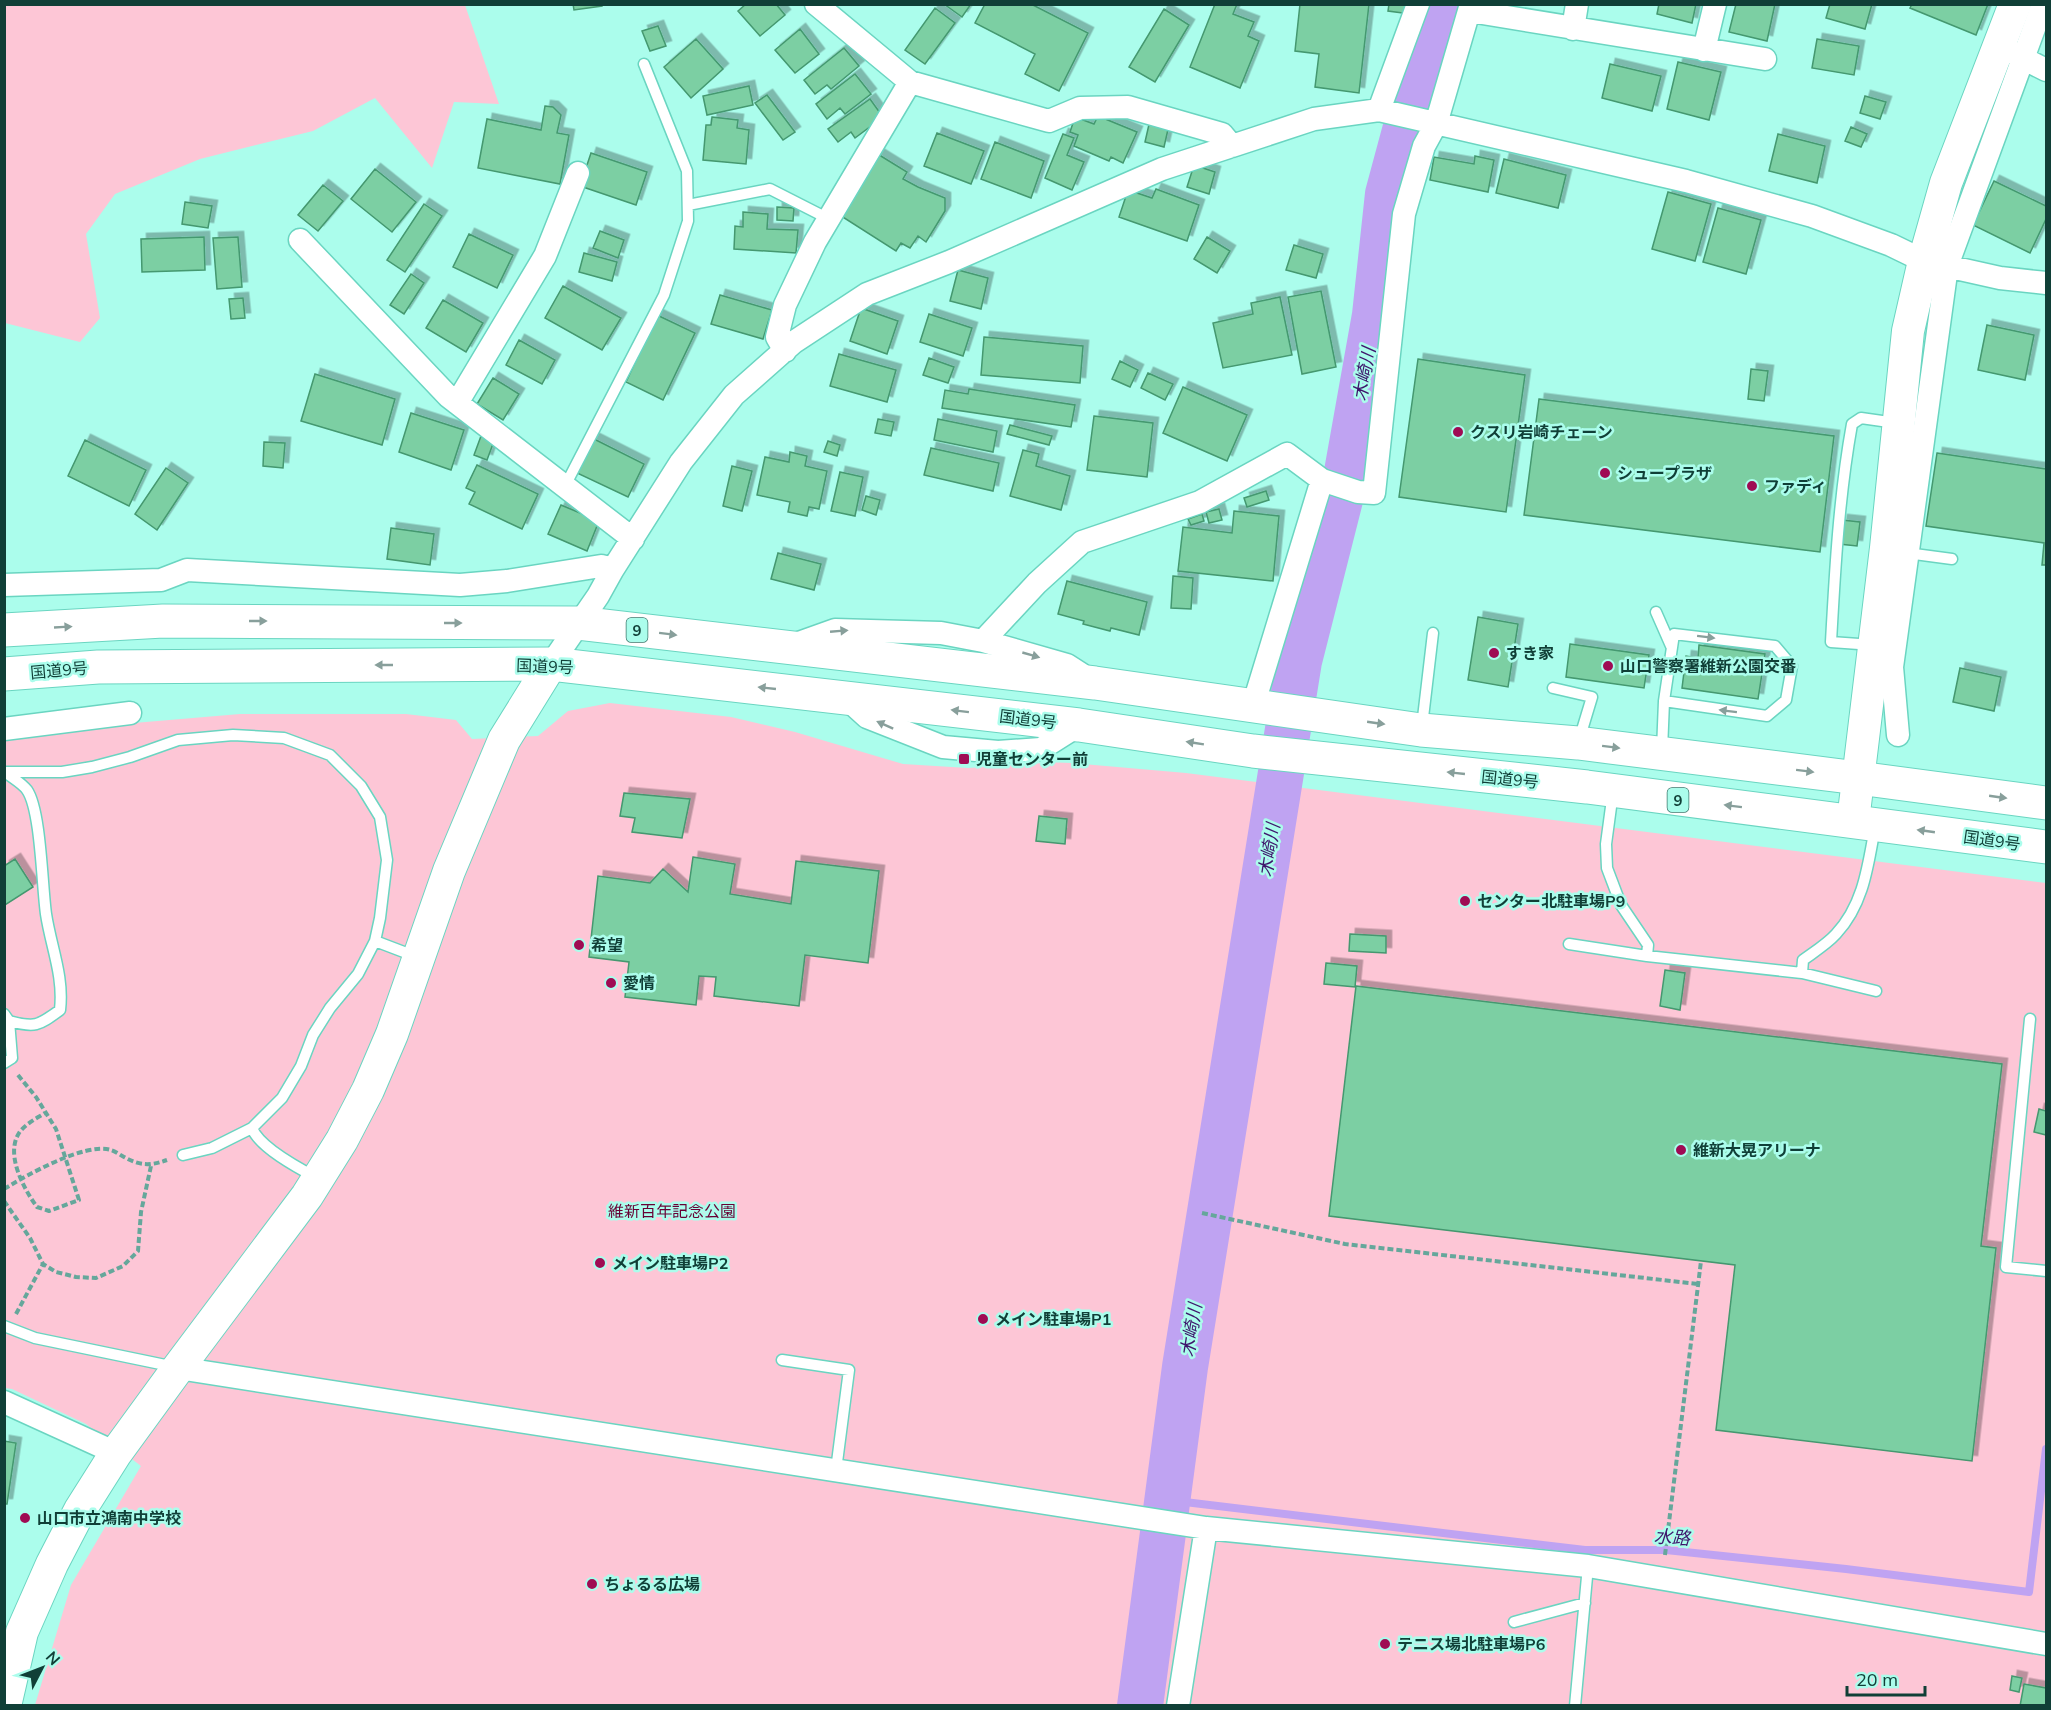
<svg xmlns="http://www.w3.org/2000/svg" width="2051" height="1710" font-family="Mulish,'Noto Sans JP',sans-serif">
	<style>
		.green { fill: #fdc6d6 }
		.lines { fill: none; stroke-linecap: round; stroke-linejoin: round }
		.stream { stroke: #bfa3f2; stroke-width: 8 }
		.river { stroke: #bfa3f2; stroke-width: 46 }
		.building { fill: #7bcfa3; stroke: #44986f; stroke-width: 1.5; filter: url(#shadow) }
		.lane-casing { stroke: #6ad5c1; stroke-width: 13 }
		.street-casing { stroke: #6ad5c1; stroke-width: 25 }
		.secondary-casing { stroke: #6ad5c1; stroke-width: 34 }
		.highway-casing { stroke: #6ad5c1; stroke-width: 35 }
		.path { stroke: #65a79b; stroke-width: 4; stroke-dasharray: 6 3; stroke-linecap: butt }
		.lane { stroke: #fff; stroke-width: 10 }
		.street { stroke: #fff; stroke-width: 22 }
		.secondary { stroke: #fff; stroke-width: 32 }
		.highway { stroke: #fff; stroke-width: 33 }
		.oneway { fill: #889f9b }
		.poi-dot { fill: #9f0b53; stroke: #abfdec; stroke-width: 2 }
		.labels { text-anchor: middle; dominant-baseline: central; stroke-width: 5; stroke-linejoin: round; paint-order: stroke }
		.shield { fill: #abfdec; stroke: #3e786d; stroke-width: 1.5 }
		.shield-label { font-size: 15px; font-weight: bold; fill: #103f37 }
		.poi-label { font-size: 16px; font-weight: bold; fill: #103f37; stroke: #abfdec; text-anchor: start }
		.street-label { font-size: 16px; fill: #103f37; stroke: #abfdec }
		.park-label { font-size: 16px; fill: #680034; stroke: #abfdec }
		.water-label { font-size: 18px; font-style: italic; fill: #3e156b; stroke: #abfdec }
	</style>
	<defs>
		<filter id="shadow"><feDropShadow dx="5.5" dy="-5.5" stdDeviation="0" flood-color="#0004"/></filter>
	</defs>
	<rect width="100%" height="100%" fill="#abfdec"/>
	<path class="green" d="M4,5H465L499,104L454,102L432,168L375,98L313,131L200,159L115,194L86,234L100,318L80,342L5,323Z
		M610,703L731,717L795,732L903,764L968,768L1060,762L1186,773L2046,883V1705H35L71,1585L141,1466L86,1424L12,1389L5,1388L4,740L75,728L240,714H406L456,720L472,739L538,736L568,711Z"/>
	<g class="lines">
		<path class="stream" d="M1168,1500L1585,1550H1666L1846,1569L2029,1592L2046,1449"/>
		<path class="river" d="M1140,1706L1185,1367L1299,661L1347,472L1375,315L1388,194L1412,105L1444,4"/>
	</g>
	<path class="building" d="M573,4H602V6L574,10Z
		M746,4H776L785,15L760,36L738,11Z
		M944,4H971L962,17Z
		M985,4H1031L1088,33L1059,91L1025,74L1035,54L975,23Z
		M1215,4H1237L1233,14L1254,22L1248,36L1259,41L1240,88L1190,67Z
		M1300,4H1369L1359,93L1315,87L1319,54L1295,51Z
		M1389,4H1411L1410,14L1388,11Z
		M1659,4H1696L1692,23L1657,14Z
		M1736,4H1775L1767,41L1729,32Z
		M1830,4H1872L1865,29L1826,18Z
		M1912,4H1988L1976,35L1910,8Z
		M935,8L955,23L925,64L905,50Z
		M1164,9L1189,25L1155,82L1129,67Z
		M658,26L666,46L650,51L642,31Z
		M800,29L819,54L795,73L775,50Z
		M696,39L723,69L691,98L664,67Z
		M1817,39L1859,46L1854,75L1812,68Z
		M844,48L859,66L831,89L827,85L815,94L804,80Z
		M1678,62L1721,72L1709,120L1667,109Z
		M1610,64L1661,76L1652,111L1602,98Z
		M855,74L871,94L845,114L840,108L827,119L816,104Z
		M749,86L753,105L707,115L703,96Z
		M767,95L795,132L783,140L755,103Z
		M1865,96L1886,102L1880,119L1860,113Z
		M870,99L883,117L855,138L851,132L838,142L828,129Z
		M545,106L553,107L561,115L557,133L569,135L560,184L478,168L487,119L541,130Z
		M1098,116L1137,132L1123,163L1111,157L1109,161L1074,146L1078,135L1070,132L1075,117L1094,124Z
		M712,117L738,120L737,128L749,130L746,164L703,160L706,125H711Z
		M1150,120L1169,125L1164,147L1145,142Z
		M1851,127L1867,134L1861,147L1845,141Z
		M937,133L984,151L971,184L924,166Z
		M1063,134L1074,138L1067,155L1084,162L1072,190L1045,178Z
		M1778,134L1825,146L1817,183L1769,171Z
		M995,142L1044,161L1031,198L981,179Z
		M591,153L647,172L636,205L580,186Z
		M876,153L907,172L903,179L918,187L945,198V211L926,242L918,236L910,248L901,243L896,251L838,214Z
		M1475,156L1494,160L1488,192L1430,180L1434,157L1474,164Z
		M1504,159L1566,175L1558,208L1496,193Z
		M1194,165L1215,172L1209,194L1187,187Z
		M375,169L416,202L392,232L351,199Z
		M1994,181L2046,206V219L2030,253L1973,225Z
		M323,185L343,201L318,231L298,215Z
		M1156,189L1199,205L1187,241L1119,217L1128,190L1152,198Z
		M1668,192L1711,204L1695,261L1652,249Z
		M185,202L212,206L208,228L182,224Z
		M424,204L442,216L405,272L387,260Z
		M777,207L794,208L793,221L777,220Z
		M1718,208L1761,220L1746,274L1703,262Z
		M743,212L768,214L767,229L798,230L796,253L734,249L735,226L743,227Z
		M600,231L624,240L618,258L593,248Z
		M469,234L513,255L497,288L453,267Z
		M204,237L205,270L142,272L141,239Z
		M238,237L242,287L217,289L213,238Z
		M1207,237L1230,251L1217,273L1194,259Z
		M1294,245L1323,254L1316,278L1286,270Z
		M584,253L617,262L612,281L579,272Z
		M958,270L988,278L981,309L950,301Z
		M411,274L424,283L404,314L390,305Z
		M563,286L621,318L602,350L545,318Z
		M1321,291L1336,367L1302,374L1288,297Z
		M720,295L772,310L763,339L711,324Z
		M1280,297L1292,355L1223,368L1213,323L1253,314L1251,303Z
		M243,298L245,318L231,319L229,299Z
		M443,300L483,323L466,352L426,328Z
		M861,308L898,321L887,354L850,341Z
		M929,314L972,328L963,356L920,342Z
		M657,315L695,333L663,400L626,382Z
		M1987,325L2034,335L2025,380L1978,370Z
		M984,337L1083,346L1080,383L981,375Z
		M519,340L555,360L542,384L506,365Z
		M839,354L896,370L887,402L830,386Z
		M929,358L954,367L948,383L923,375Z
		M1418,359L1525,375L1506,512L1399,497Z
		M1120,361L1138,370L1130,387L1112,379Z
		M1751,369L1768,371L1764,401L1748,399Z
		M1148,373L1173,384L1165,400L1141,388Z
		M315,374L395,399L382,445L301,421Z
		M493,378L519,394L503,420L477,404Z
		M1183,387L1247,415L1227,461L1163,433Z
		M969,389L1075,405L1071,427L942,408L945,390L968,394Z
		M1539,399L1834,436L1820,552L1524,515Z
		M411,413L464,430L451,470L399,452Z
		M1094,416L1153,423L1147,477L1087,470Z
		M878,419L894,422L891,436L875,433Z
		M938,419L997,431L993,452L934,440Z
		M1010,425L1052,436L1049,445L1007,434Z
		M481,436L494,441L487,460L474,455Z
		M594,439L644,464L628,497L577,473Z
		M85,440L146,470L129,506L68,476Z
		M828,441L840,445L837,456L824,452Z
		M264,442L285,443L283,468L263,466Z
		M931,448L999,463L993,491L924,475Z
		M1023,450L1039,454L1036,466L1070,476L1061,510L1010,496Z
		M790,452L807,456L805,466L827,471L819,509L809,507L807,516L788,512L790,502L757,495L765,457L789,462Z
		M1937,453L2046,469V565H2042L2044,543L1926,526Z
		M477,465L538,494L522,529L469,504L475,492L466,488Z
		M732,466L752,471L742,511L723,506Z
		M166,468L188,483L157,530L135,514Z
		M840,472L863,477L855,516L831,511Z
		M1266,491L1269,500L1247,507L1244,498Z
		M866,496L880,500L876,515L862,510Z
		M561,505L599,521L587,551L548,534Z
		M1219,509L1222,520L1209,523L1206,512Z
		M1234,511L1279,516L1273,581L1178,571L1183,527L1232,533Z
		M1202,514L1204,521L1191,525L1188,519Z
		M1842,520L1860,522L1857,546L1839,544Z
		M391,528L434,534L430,565L387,559Z
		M778,553L821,564L814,590L771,579Z
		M1173,576L1193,578L1191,609L1171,608Z
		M1067,581L1147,602L1139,635L1111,628L1110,631L1083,624L1084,621L1058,614Z
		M1478,617L1518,624L1508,687L1468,680Z
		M1570,644L1649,655L1644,688L1566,677Z
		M1699,645L1765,654L1758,699L1682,688L1686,656L1698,658Z
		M1960,668L2001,677L1994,711L1953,702Z
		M624,793L690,799L682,838L632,832L635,818L620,816Z
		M1039,816L1067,819L1065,844L1036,841Z
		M693,857L735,864L730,894L791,904L796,861L879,871L868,963L805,955L799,1006L714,996L716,977L699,976L696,1005L625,997L629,962L589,957L598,876L650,883L663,869L688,892Z
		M15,859L33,887L5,905L4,866Z
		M1350,934L1386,936V953L1349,951Z
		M1326,963L1357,966L1355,987L1324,984Z
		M1665,970L1685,973L1680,1010L1660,1006Z
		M1356,986L2002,1064L1981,1246L1996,1248L1972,1461L1716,1430L1735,1265L1329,1216Z
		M2039,1109L2046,1111V1135L2034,1132Z
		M4,1441L16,1443L7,1504H4Z
		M2012,1676L2022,1678L2019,1692L2010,1690Z
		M2024,1684L2046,1688V1706H2020Z"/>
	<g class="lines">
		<defs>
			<path id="lane" d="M688,205L770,189L829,219
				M565,486L664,295L688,221L687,171L644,64
				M1907,553L1952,559
				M1656,612L1671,646
				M1873,645L1831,642C1835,569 1839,496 1852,424L1861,418L1896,423
				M1553,688L1592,697L1579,740
				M1422,726L1433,633
				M1662,750L1664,701L1674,634L1775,646L1792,666L1786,700L1767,716L1664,701
				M4,772H62L92,767L130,757L178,740L233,735L284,738L330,755L361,786L380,817L387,860L380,918L375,941L358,974L330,1008L313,1035L301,1066L282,1098L252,1128L212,1148L183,1155
				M5,772C12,778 22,783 27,790C41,810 42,886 46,914C51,947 64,976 60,1010C38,1026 35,1028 9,1021
				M1613,792L1606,844L1607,868L1621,905L1648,945L1647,956
				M375,941L417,957
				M1569,944L1647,956L1802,973L1876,991
				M1802,973L1803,960C1814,952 1827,944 1836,934C1864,904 1868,865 1875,827
				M4,1014L9,1021L12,1058L4,1063
				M2030,1019L2006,1267L2046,1271
				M252,1128C259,1147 298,1168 317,1178
				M4,1326L35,1338L175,1367
				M782,1360L849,1370L836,1470
				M1514,1622L1585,1603
				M1575,1706L1588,1566"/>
			<path id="street" d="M816,4L910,82
				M1470,11L1765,59
				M1573,29L1577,4
				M1704,50L1715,4
				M2011,52L2046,70
				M1379,110L1418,4
				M300,240L448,396L633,539
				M785,351L777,337L785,305L815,242L910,82L1049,121L1080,108L1128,107L1222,134L1232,146
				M457,403L545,256L578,173
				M4,585L161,580L187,570L460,585L507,581L601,566L613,569
				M983,641L1037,583L1082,542L1200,502L1287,454L1322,480L1358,492L1374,493L1404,214L1424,146L1436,124L1471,4
				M793,645L835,630L941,633L983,641L1067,665L1081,674
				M551,664L598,596L613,569L681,462L734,395L794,342L867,294L949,262L1162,169L1314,119L1379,110L1686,181L1812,216L1891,245L1924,261L2000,278L2046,283
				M845,697L867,717L943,747L998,752L1041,749L1079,725
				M1253,706L1322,480
				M4,729L130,713
				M1898,735L1892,667L1947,266L2043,4
				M178,1368L1206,1528L1588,1566L2046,1644
				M4,1402L116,1453
				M1178,1706L1206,1528"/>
			<path id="secondary" d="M1853,821L1886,548L1908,331L1924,261L1946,183L2015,4
				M5,1706L22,1632L52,1564L80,1510L116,1453L178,1368L307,1196L342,1140L368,1090L392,1034L449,871L504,740L551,664"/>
			<path id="highway" d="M4,630L163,621L578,623L1095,683L1421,730L1578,743L1858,778L2046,803
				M4,674L98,667L551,664L1079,725L1253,751L1587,787L2046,847"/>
		</defs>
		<use href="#lane" class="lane-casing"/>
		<use href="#street" class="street-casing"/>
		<use href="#secondary" class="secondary-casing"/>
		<use href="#highway" class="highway-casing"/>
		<path class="path" d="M18,1075L36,1097L56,1129L79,1200L49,1211L37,1207C24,1189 5,1155 19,1133C25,1124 37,1118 45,1113
			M4,1189C27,1175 85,1142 111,1150C115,1151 120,1155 124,1157C140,1166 150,1166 167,1160
			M4,1201L30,1238L43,1264L56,1272L76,1277L96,1278L123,1266L138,1251L141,1212L151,1166
			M1202,1213L1345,1244L1698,1284
			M16,1314L43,1264
			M1665,1555L1701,1261"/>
		<use href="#lane" class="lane"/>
		<use href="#street" class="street"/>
		<use href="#secondary" class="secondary"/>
		<use href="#highway" class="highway"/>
	</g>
	<defs><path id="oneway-solid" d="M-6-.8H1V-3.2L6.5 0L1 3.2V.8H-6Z" transform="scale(1.5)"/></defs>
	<g class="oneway">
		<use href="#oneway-solid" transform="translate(258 621)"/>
		<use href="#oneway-solid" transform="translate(453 623)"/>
		<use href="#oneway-solid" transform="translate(63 627) rotate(-3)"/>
		<use href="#oneway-solid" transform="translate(839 631) rotate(-5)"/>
		<use href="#oneway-solid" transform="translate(668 634) rotate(7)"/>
		<use href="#oneway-solid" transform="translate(1706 637) rotate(7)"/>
		<use href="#oneway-solid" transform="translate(1031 655) rotate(16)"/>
		<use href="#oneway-solid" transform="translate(384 665) rotate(180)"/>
		<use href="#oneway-solid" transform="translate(767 688) rotate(-174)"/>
		<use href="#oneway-solid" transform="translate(960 711) rotate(-173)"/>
		<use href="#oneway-solid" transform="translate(1728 711) rotate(-173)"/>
		<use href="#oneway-solid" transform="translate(1376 723) rotate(8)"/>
		<use href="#oneway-solid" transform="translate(885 725) rotate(-156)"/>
		<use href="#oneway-solid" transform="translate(1195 743) rotate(-171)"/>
		<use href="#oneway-solid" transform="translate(1611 747) rotate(7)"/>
		<use href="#oneway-solid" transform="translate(1805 771) rotate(7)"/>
		<use href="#oneway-solid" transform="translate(1456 773) rotate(-174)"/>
		<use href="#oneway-solid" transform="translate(1998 797) rotate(8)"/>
		<use href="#oneway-solid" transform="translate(1733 806) rotate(-173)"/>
		<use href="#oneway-solid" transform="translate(1926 831) rotate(-172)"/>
	</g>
	<g class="poi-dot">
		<circle cx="1458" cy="432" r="6"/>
		<circle cx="1605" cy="473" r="6"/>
		<circle cx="1752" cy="486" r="6"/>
		<circle cx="1494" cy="653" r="6"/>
		<circle cx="1608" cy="666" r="6"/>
		<rect x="958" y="753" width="12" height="12" rx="3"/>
		<circle cx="1465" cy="901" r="6"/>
		<circle cx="579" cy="945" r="6"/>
		<circle cx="611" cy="983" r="6"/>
		<circle cx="1681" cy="1150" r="6"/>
		<circle cx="600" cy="1263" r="6"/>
		<circle cx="983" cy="1319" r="6"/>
		<circle cx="25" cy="1518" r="6"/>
		<circle cx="592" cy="1584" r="6"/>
		<circle cx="1385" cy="1644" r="6"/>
	</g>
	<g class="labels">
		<g class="shield">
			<rect x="626.5" y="618" width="21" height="24" rx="4.5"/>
			<rect x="1667.5" y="788" width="21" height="24" rx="4.5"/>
		</g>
		<g class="shield-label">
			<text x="637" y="630">9</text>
			<text x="1678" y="800">9</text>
		</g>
		<g class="poi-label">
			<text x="1470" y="432">クスリ岩崎チェーン</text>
			<text x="1617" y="473">シュープラザ</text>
			<text x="1764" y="486">ファディ</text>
			<text x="1506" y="653">すき家</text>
			<text x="1620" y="666">山口警察署維新公園交番</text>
			<text x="976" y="759">児童センター前</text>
			<text x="1477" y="901">センター北駐車場P9</text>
			<text x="591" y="945">希望</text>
			<text x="623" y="983">愛情</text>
			<text x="1693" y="1150">維新大晃アリーナ</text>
			<text x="612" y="1263">メイン駐車場P2</text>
			<text x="995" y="1319">メイン駐車場P1</text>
			<text x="37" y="1518">山口市立鴻南中学校</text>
			<text x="604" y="1584">ちょるる広場</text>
			<text x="1397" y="1644">テニス場北駐車場P6</text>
		</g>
		<g class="street-label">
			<text transform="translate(545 666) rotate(2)">国道9号</text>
			<text transform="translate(59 670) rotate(-5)">国道9号</text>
			<text transform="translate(1028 719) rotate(7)">国道9号</text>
			<text transform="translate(1510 779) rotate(6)">国道9号</text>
			<text transform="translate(1992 840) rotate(8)">国道9号</text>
		</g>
		<g class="park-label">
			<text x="672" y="1211">維新百年記念公園</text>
		</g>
		<g class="water-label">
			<text transform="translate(1364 374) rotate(-80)">木崎川</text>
			<text transform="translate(1269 850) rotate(-81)">木崎川</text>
			<text transform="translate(1191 1330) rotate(-81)">木崎川</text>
			<text transform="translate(1672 1537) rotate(4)">水路</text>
		</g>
	</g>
	<rect width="2051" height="1710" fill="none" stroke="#103f37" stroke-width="12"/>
	<g transform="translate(42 1668) rotate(48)" stroke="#abfdec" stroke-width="4.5" paint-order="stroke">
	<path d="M0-4.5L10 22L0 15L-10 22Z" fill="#103f37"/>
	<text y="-9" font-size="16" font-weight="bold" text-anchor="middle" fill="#103f37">N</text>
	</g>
	<path d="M1847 1686v9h78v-9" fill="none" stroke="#103f37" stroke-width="3"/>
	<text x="1856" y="1686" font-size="18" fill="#103f37" stroke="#abfdec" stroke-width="4.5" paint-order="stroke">20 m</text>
</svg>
